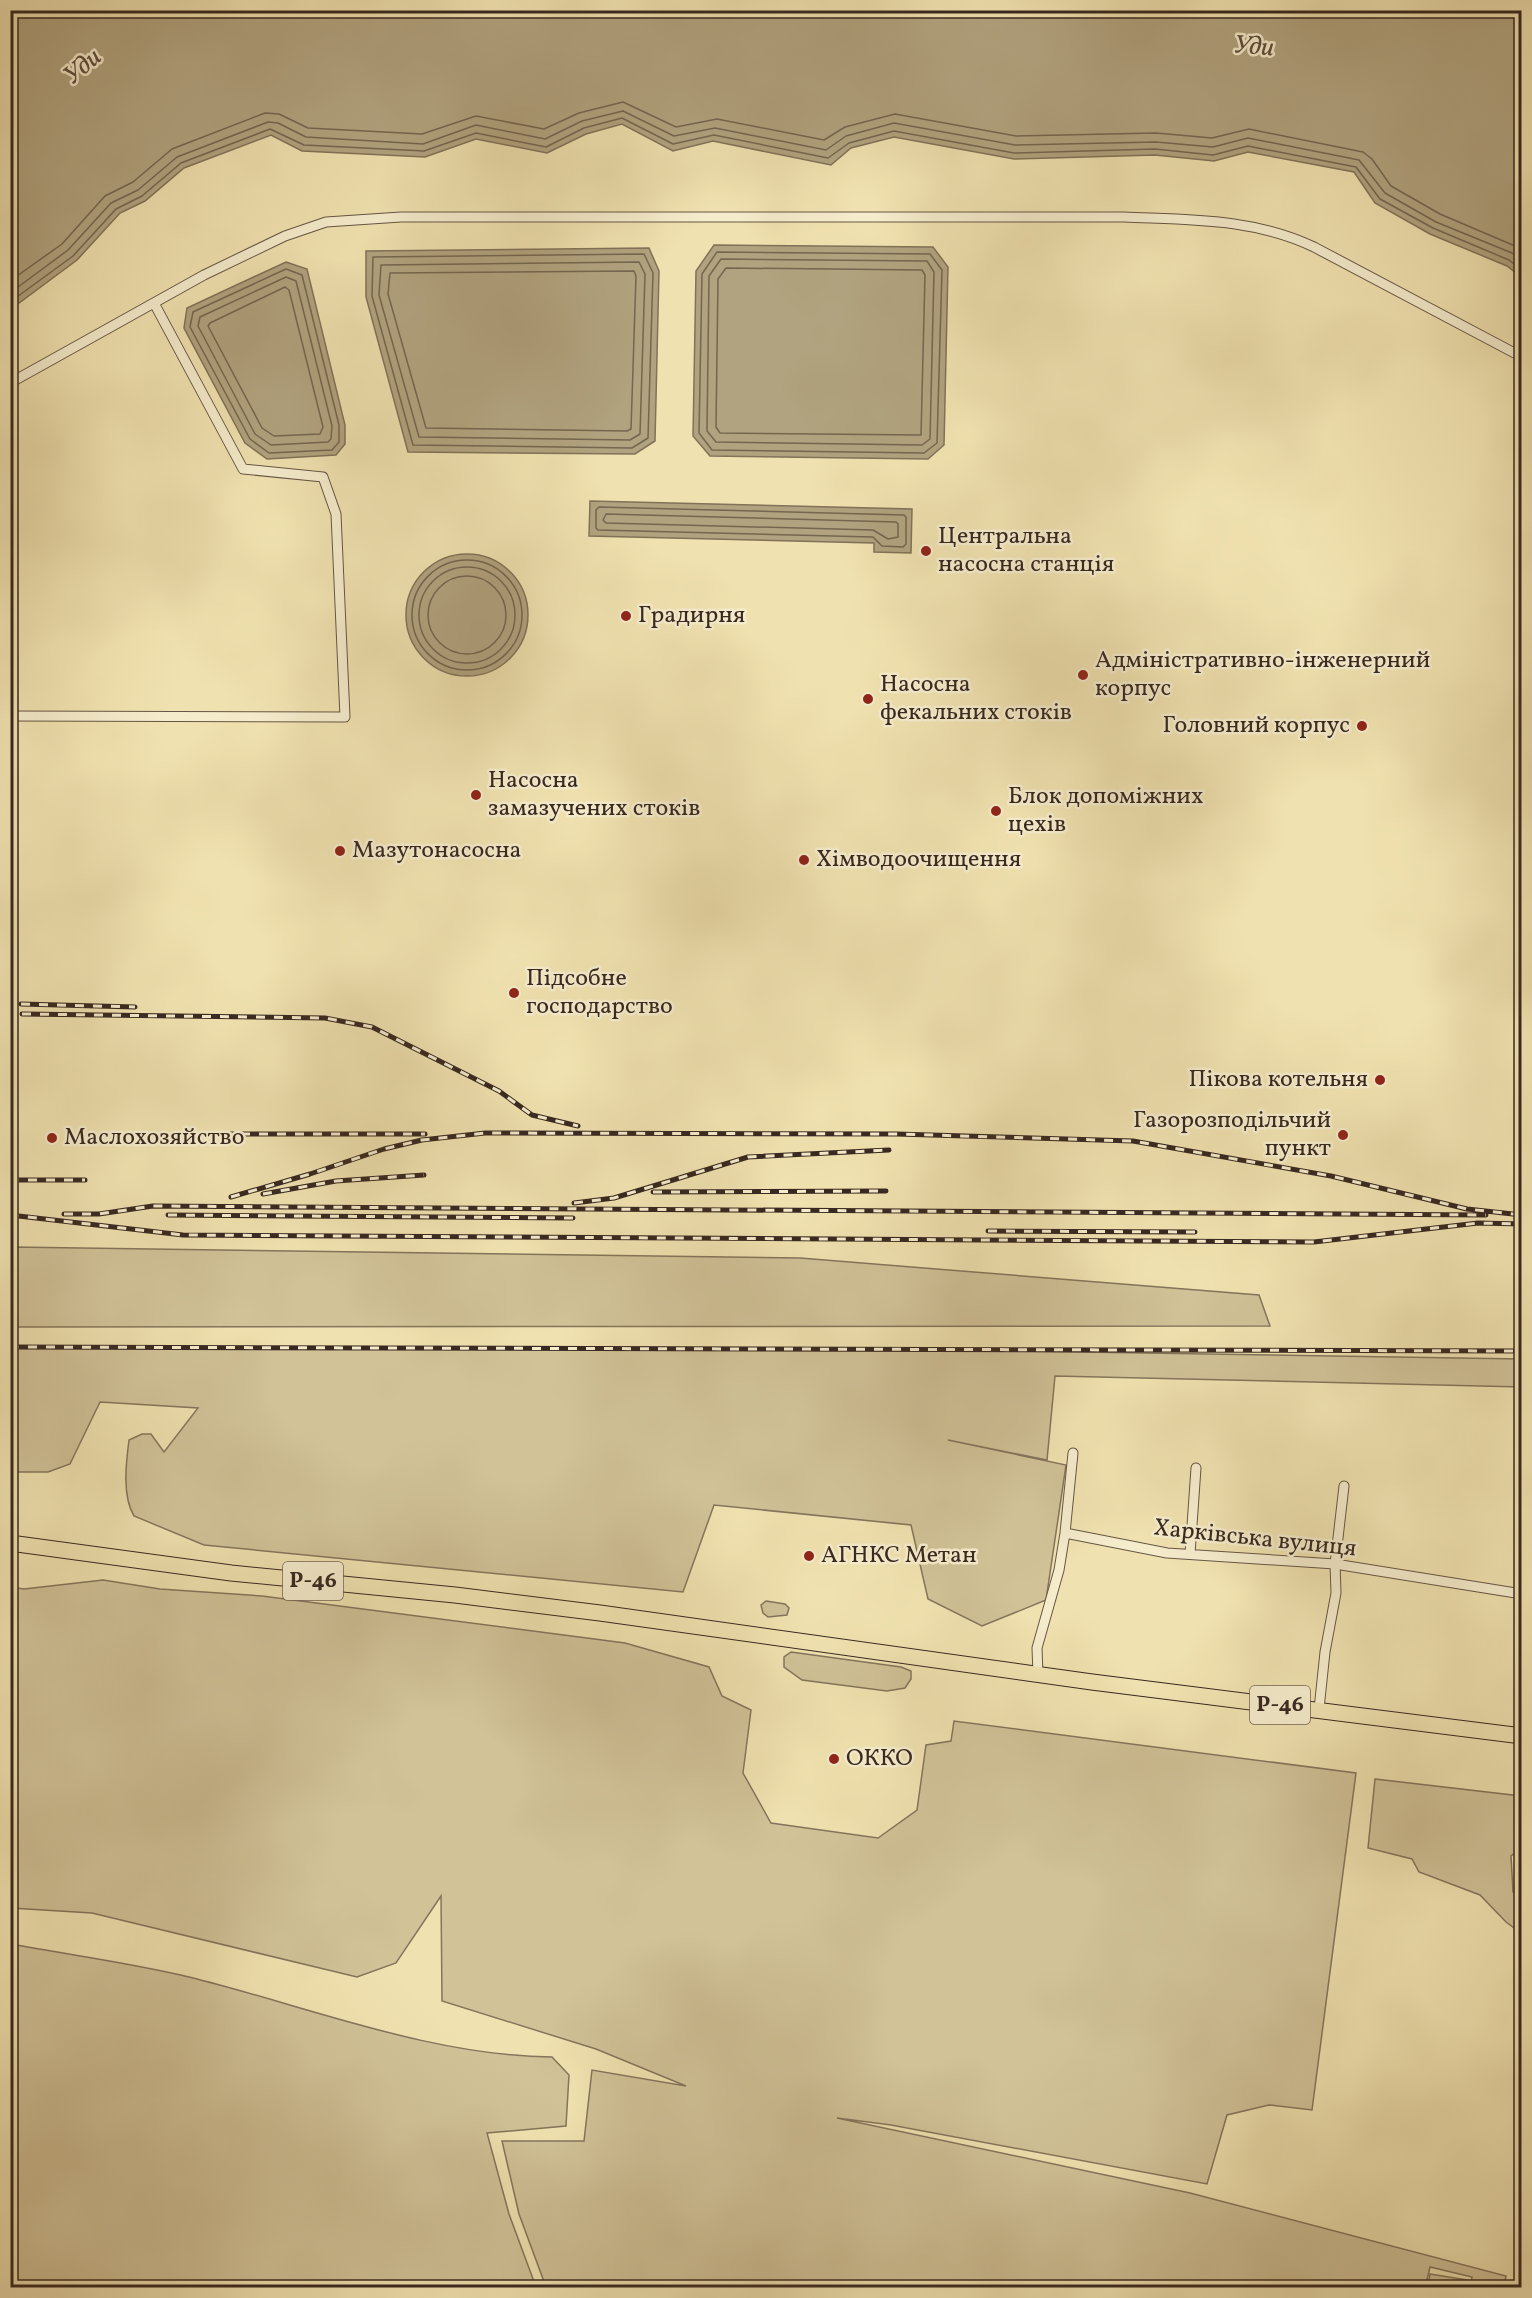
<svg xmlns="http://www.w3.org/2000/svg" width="1532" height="2298" font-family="Vollkorn,serif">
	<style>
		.green { fill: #d1c298; stroke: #84755c; stroke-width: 1.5 }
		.water { fill: #b1a37f; stroke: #817259; stroke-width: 1.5 }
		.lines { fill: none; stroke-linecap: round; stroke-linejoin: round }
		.shore { stroke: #746650; stroke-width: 1.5 }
		.street-casing { stroke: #665644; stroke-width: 11 }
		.primary-casing { stroke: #382820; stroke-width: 17 }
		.street { stroke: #f5eccc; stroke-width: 9 }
		.primary { stroke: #f0e2b0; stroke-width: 15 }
		.rail-casing { stroke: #382820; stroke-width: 5 }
		.rail { stroke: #f5eccc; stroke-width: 3; stroke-dasharray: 9; stroke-linecap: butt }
		.poi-dot { fill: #8f2418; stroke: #f5eccc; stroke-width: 2 }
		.labels { text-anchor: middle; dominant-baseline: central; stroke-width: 5; stroke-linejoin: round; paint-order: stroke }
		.shield { fill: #f5eccc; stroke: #716354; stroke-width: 1.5 }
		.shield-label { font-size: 22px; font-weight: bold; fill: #382820 }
		.poi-label { font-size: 24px; fill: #382820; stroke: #f5eccc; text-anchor: start }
		.street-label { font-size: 24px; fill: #382820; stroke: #f5eccc }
		.water-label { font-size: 26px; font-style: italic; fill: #5c4d3c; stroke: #f5eccc }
	</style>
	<rect width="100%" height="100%" fill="#f0e2b0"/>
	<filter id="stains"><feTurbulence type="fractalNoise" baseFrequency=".00333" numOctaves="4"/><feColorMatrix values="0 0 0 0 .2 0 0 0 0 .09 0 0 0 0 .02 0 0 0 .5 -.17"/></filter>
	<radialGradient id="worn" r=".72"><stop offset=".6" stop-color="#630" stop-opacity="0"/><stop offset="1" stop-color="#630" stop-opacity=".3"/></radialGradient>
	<path class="green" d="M11,1247L800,1258L1259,1295L1270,1326L11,1327Z
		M10,1347L944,1350L1521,1359L1522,1387L1055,1376L1047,1460L948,1440L1066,1465L1046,1600L982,1626L928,1599L911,1525L714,1505L683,1592L204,1545L134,1516C122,1496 126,1463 129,1440L142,1434H151L164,1452L198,1408L100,1402L70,1464L48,1472H11Z
		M103,1580L160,1589L262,1596L625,1643L709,1667L722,1696L751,1710L743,1773L771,1823L878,1838L917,1810L926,1745L951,1741L954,1721L1356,1773L1312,2110L1269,2105L1227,2115L1207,2184L891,2125L837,2118L1190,2193L1506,2276L1504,2287H1470L1472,2277L1430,2267L1425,2288L546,2287L519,2214L502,2141H584L592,2070L686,2086L596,2049L442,2001L441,1896L396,1963L357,1977L92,1913L11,1908V1587L24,1589Z
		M766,1601L785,1604L789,1608L787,1615L768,1617L763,1613L761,1605Z
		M791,1652L901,1667L911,1671V1679L905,1688L887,1691L802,1680L784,1667V1657Z
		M1375,1779L1521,1796V1849L1511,1856L1513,1892L1521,1900V1933L1506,1922L1480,1895L1419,1872L1412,1859L1368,1848Z
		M11,1944C70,1955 131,1963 189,1977C307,2006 430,2056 552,2057L569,2075L566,2126L487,2133L509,2214L536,2287H11Z
		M1430,2274L1468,2280L1466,2287H1428Z"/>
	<path class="water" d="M11,10L1521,11V277L1507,266L1430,234L1375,203L1354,172L1248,152L1214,161L1155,155L1014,159L894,137L851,148L831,165L713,141L673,151L622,124L586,134L547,153L476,139L425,157L302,151L271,135L184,168L145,201L120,213L77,260L11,309Z
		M714,245L933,247L948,267L944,445L928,459L710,456L693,436L696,271Z
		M649,248L659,271L655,441L635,454L408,452L366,297V251Z
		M286,262L307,269L345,425V444L336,455L267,459L245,443L184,328L187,308Z
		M590,501L912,509L911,553L874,552V543L589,536Z
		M406 615a61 61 0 1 1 122 0a61 61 0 1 1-122 0Z"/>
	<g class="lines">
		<path class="shore" d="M717,252L930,254L942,270L937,443L924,453L712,450L699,433L702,274Z
			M644,254L653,273L648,438L632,448L413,445L372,296L373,257Z
			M721,259L927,261L934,272L930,439L922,445L716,442L707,431L709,276Z
			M639,262L645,274L640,434L630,440L419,437L379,295L381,265Z
			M726,268L922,270L925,275L921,435L720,433L716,427L718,279Z
			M286,269L302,275L339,425V442L332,450L269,453L250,439L190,327L193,312Z
			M634,271L636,276L631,429L627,431L426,428L388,294L390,273Z
			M286,277L296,281L332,426L331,439L328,442L271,445L255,434L198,326L200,317Z
			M10,281L62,244L105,196L133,182L172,149L265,113L279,114L308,128L422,134L476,116L544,129L579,113L623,102L676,127L717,119L824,140L845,127L895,114L1016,136L1156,133L1212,138L1249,129L1363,152L1372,159L1391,186L1440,214L1522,249
			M285,287L289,290L323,427L320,434L274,436L262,428L208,326L210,323Z
			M10,293L68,250L111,203L138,190L177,157L268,122L278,123L306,137L423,144L476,125L545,139L582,121L623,111L674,136L715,128L826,150L846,136L894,123L1015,145L1156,142L1213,147L1248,138L1359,160L1385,193L1436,222L1512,253L1522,260
			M10,302L73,256L116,209L142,196L181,163L270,129L304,145L424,151L476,133L546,147L584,128L622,118L673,144L714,135L828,158L849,143L894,131L1014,153L1155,149L1213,155L1248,146L1356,167L1380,199L1433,228L1509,260L1522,270
			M599,507L904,515L906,517V544L903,547L882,546L873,537L598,530L596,528V510Z
			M606,514L896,522L898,524V537L888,539L873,530L606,523L603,520Z
			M412 615a55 55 0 1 1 110 0a55 55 0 1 1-110 0Z
			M419 615a48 48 0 1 1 96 0a48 48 0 1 1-96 0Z
			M428 615a39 39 0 1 1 78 0a39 39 0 1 1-78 0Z"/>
		<defs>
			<path id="street" d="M10,383L204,275L285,236L326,222L401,217H1124C1190,220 1253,218 1314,247L1522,357
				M10,716L345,717L336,514L323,477L243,469L154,303
				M1073,1453L1065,1533L1167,1553L1335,1564L1522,1594
				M1190,1554L1196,1468
				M1038,1675L1037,1648L1059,1570L1065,1533
				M1319,1709L1325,1652L1336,1593L1335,1564L1344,1486
				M1521,2288L1522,2283"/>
			<path id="primary" d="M10,1543L231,1573L455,1595L600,1613L1092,1682L1522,1736"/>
		</defs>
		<use href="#street" class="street-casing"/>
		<use href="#primary" class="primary-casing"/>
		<use href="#street" class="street"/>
		<use href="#primary" class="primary"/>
		<defs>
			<path id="rail" d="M21,1004L135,1007
				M22,1014L325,1018L372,1027L499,1091L532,1115L578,1126
				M205,1134H425
				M10,1180H85
				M653,1192L886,1191
				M263,1194L336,1181L424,1175
				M231,1197L310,1174L384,1149L422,1140L485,1133L896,1134L1133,1141L1331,1176L1467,1209L1522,1215
				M574,1203L614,1198L748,1157L889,1150
				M64,1214H99L153,1206L1486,1215
				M10,1215L183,1235L1314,1242L1478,1223L1522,1224
				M168,1215L573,1218
				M988,1231L1195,1232
				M10,1347L1522,1351"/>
		</defs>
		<use href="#rail" class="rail-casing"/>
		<use href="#rail" class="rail"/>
	</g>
	<g class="poi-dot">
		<circle cx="926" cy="551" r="6"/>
		<circle cx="626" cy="616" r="6"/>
		<circle cx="1083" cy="675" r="6"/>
		<circle cx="868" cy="699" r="6"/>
		<circle cx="1362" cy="726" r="6"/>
		<circle cx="476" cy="795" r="6"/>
		<circle cx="996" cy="811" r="6"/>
		<circle cx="340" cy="851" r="6"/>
		<circle cx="804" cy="860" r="6"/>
		<circle cx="514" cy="993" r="6"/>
		<circle cx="1380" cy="1080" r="6"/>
		<circle cx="1343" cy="1135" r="6"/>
		<circle cx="52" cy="1138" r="6"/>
		<circle cx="809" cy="1556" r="6"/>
		<circle cx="834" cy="1759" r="6"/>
	</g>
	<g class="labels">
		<g class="shield">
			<rect x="283" y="1562" width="60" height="38" rx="4.5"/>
			<rect x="1250" y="1686" width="60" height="38" rx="4.5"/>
		</g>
		<g class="shield-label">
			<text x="313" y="1581">Р-46</text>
			<text x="1280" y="1705">Р-46</text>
		</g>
		<g class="poi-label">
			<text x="938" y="537">Центральна<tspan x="938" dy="28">насосна станція</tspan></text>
			<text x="638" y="616">Градирня</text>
			<text x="1095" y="661">Адміністративно-інженерний<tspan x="1095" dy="28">корпус</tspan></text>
			<text x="880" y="685">Насосна<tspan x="880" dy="28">фекальних стоків</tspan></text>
			<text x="1350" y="726" text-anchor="end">Головний корпус</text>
			<text x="488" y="781">Насосна<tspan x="488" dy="28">замазучених стоків</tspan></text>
			<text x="1008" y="797">Блок допоміжних<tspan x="1008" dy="28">цехів</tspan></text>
			<text x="352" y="851">Мазутонасосна</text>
			<text x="816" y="860">Хімводоочищення</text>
			<text x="526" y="979">Підсобне<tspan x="526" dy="28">господарство</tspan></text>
			<text x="1368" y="1080" text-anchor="end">Пікова котельня</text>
			<text x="1331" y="1121" text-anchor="end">Газорозподільчий<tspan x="1331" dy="28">пункт</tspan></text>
			<text x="64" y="1138">Маслохозяйство</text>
			<text x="821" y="1556">АГНКС Метан</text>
			<text x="846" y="1759">ОККО</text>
		</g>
		<g class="street-label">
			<text transform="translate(1255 1539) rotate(6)">Харківська вулиця</text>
		</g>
		<g class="water-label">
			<text transform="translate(1254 47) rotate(5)">Уди</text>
			<text transform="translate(83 67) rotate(-40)">Уди</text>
		</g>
	</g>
	<rect width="1532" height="2298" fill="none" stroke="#f0e2b0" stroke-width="36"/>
	<rect x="12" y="12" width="1508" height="2274" fill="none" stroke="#382820" stroke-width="3"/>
	<rect x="18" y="18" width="1496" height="2262" fill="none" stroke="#382820" stroke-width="1.5"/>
	<rect width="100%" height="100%" filter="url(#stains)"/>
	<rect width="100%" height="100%" fill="url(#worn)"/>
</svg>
